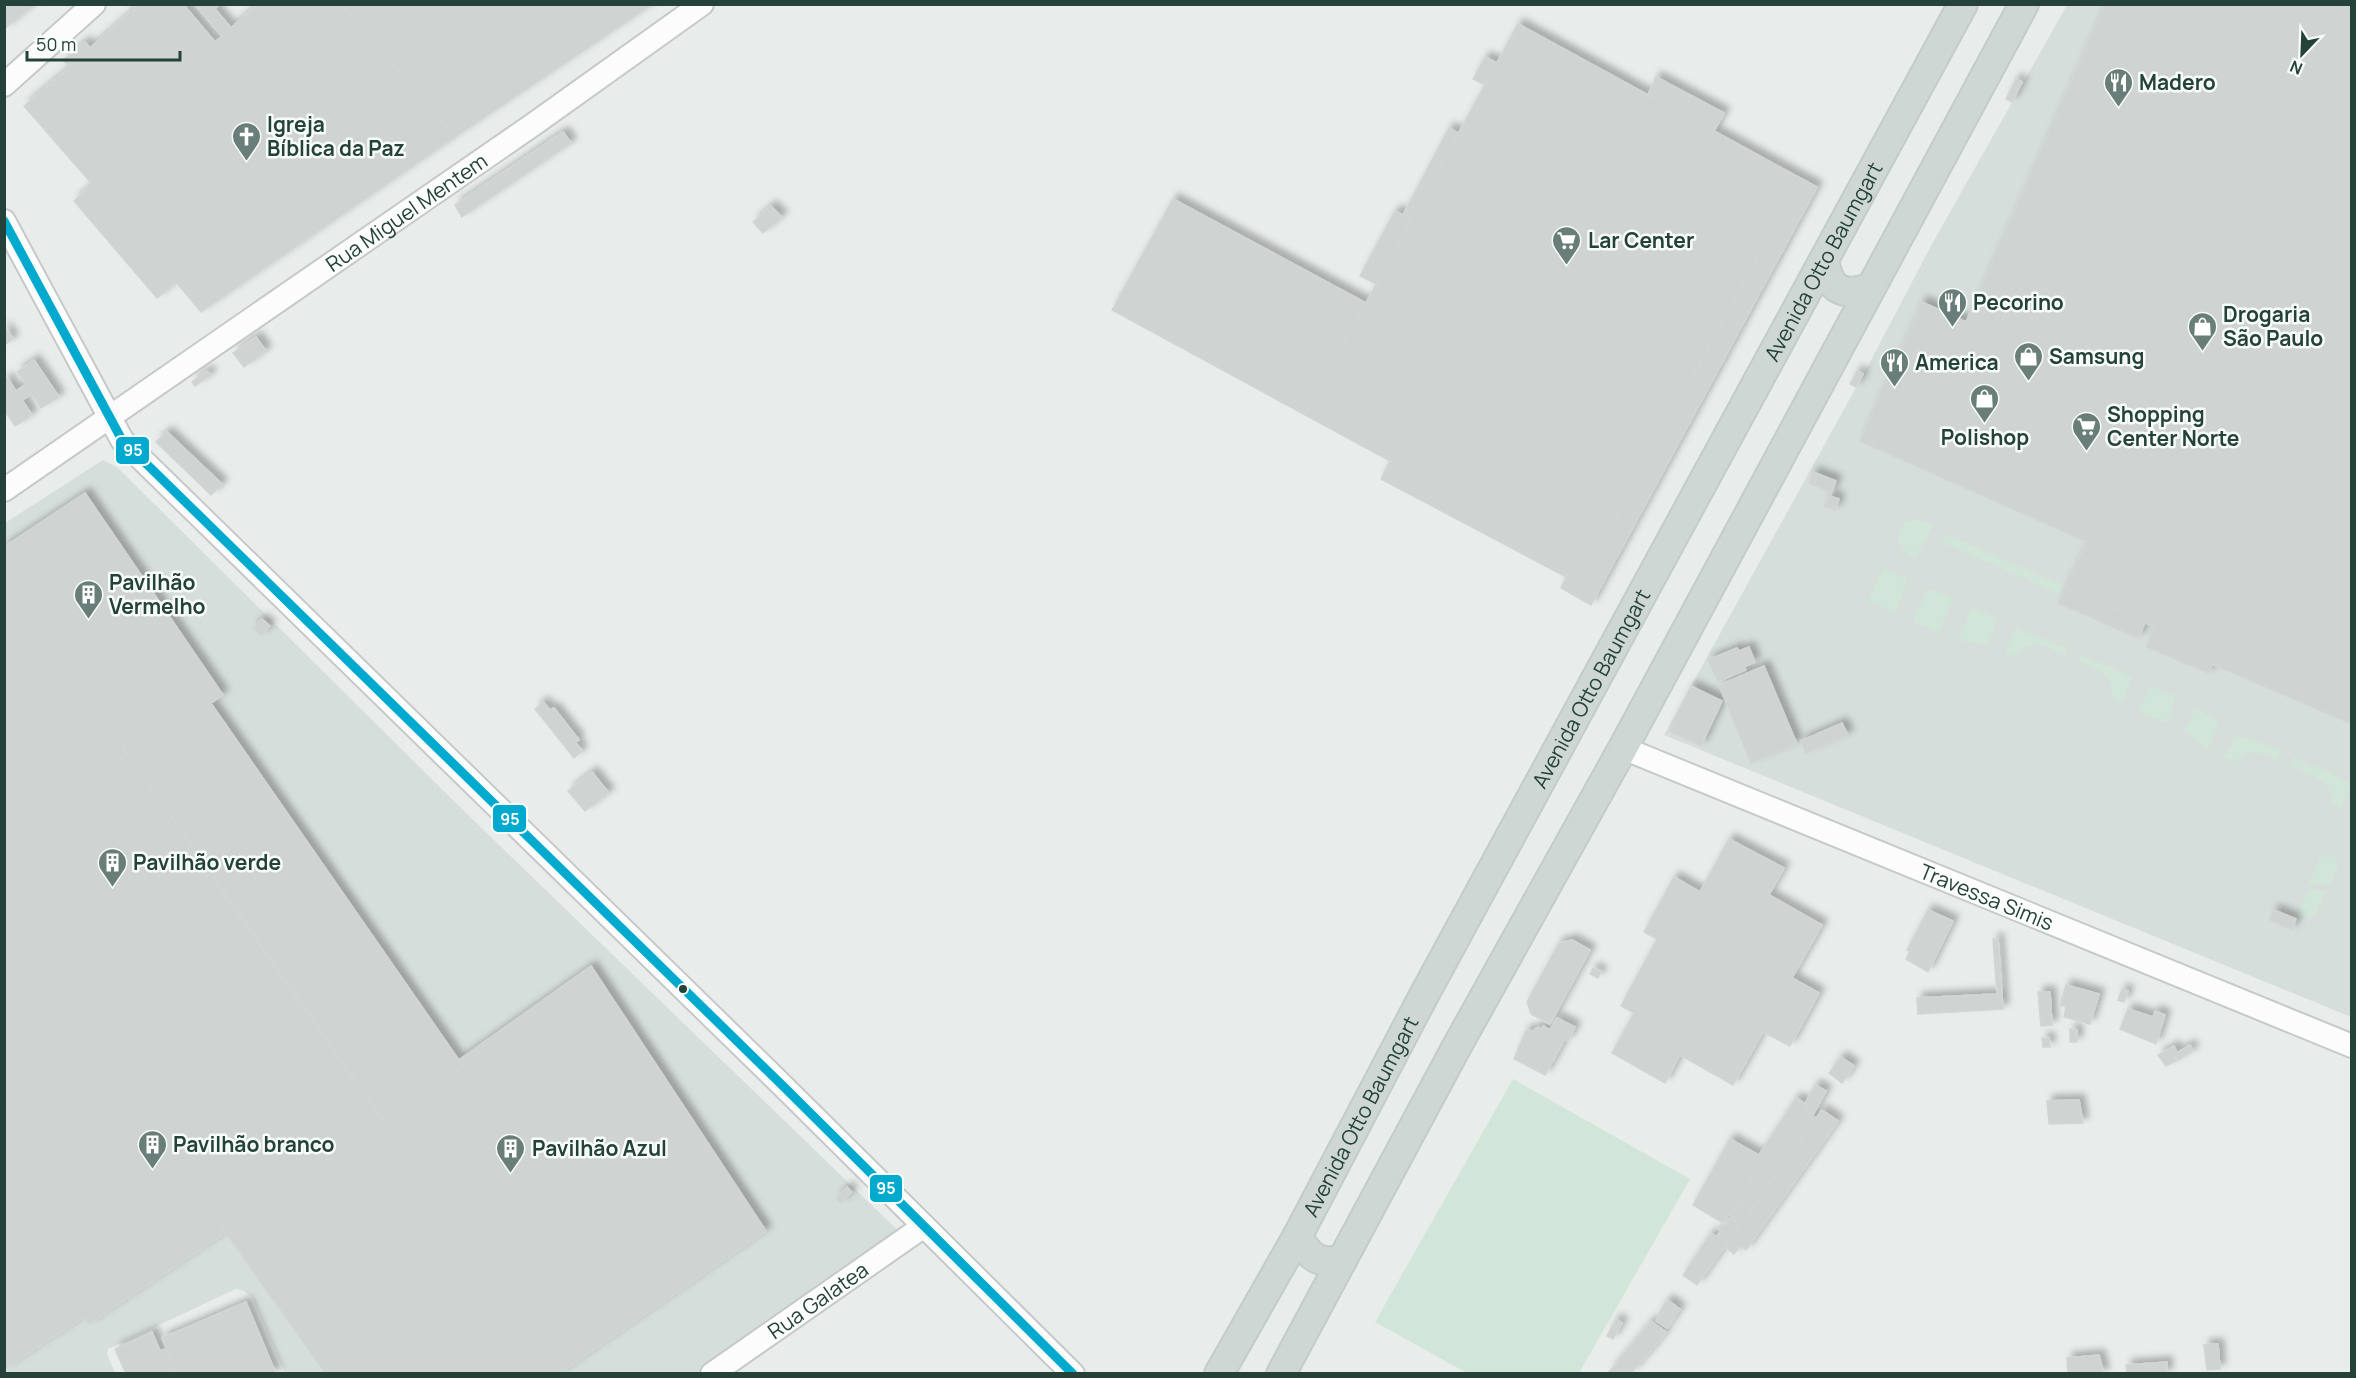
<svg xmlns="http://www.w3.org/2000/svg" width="2356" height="1378" font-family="Manrope,sans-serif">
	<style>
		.built { fill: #d6dedb }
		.green { fill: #d1e6d8 }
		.building { fill: #cfd4d2; stroke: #d1d6d4; stroke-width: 1.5; filter: url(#shadow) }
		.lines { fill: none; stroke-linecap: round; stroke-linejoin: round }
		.minor-casing { stroke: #c5cac8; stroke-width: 26 }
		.major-casing { stroke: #c3ccc9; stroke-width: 32 }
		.minor { stroke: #fcfcfc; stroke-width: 22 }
		.major { stroke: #cfd7d5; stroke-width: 28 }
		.bus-1-casing { stroke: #f7fbf9; stroke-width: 14 }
		.bus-1 { stroke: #00a9ce; stroke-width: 9 }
		.bus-dot { fill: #24423a; stroke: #f7fbf9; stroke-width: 2 }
		.labels { text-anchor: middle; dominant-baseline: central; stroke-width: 5; stroke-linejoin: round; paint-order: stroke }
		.poi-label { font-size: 21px; font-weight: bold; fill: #24423a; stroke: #f7fbf9; text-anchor: start }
		.street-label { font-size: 21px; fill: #24423a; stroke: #f7fbf9 }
		.line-badge { stroke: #f7fbf9; stroke-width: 2 }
		.badge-label { font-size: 16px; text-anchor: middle; font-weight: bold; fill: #fff }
	</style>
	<defs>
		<filter id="shadow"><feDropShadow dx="5.5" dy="-5.5" stdDeviation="3" flood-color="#0004"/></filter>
	</defs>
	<rect width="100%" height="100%" fill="#e8edeb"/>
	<path class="built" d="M2067,5H2351V1017L1664,735L1869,364L1932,244Z
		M103,460L118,468L462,809L915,1247L729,1373H285L252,1297L244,1291L236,1289L108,1349L107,1354L115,1373L5,1374V523Z"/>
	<path class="green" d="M1915,519L1933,525L1916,557L1903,550L1898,538L1904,524Z
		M1945,534L2063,586L2060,594L1942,542Z
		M1883,569L1908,579L1895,612L1868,601Z
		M1928,588L1953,599L1939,632L1913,621Z
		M1972,608L1998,619L1987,645L1958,640Z
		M2016,628L2068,649L2065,655C2045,647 2032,636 2015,656L2005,652Z
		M2082,655L2132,677L2122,703L2112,699C2115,675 2097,669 2078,661Z
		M2150,686L2176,697L2166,723L2139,711Z
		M2196,708L2219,722L2208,749L2184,731Z
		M2237,735L2281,750L2277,759C2261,752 2248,747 2236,762L2225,757Z
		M2294,757L2351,783L2342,808L2333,804C2333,779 2309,774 2290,765Z
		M2324,855C2346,856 2336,871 2331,883L2308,885L2320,858Z
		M2309,890H2327L2314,916H2297Z
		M1513,1079L1690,1179L1579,1373H1467L1375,1322Z"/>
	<path class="building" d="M4,4H27L30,8L4,29Z
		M140,4H183L215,42L222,36L195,4H220L215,9L231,28L258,4H341L455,137L201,312L176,282L157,298L74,201L92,184L24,106L70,67L63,60L85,42L90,48Z
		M341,4H653L455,137Z
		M2105,4H2352V724L2212,664L2208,673L2147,647L2155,627L2065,588L2087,542L1860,441L1922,302L1966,322Z
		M1518,24L1800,178L1589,569L1305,415Z
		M1485,57L1497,63L1485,85L1473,79Z
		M1656,77L1724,113L1714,131L1648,95Z
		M2016,79L2022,82L2012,102L2006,99Z
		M1449,128L1458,133L1412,219L1403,215Z
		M563,132L571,143L462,217L455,205Z
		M1800,178L1817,187L1591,605L1561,588L1566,577L1574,561L1589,569Z
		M1173,199L1366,303L1305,415L1112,310Z
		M771,206L782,217L763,233L753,222Z
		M1395,211L1412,219L1376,284L1360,276Z
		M4,327L13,339L4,345Z
		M256,337L266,351L244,367L233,353Z
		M34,360L59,397L41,408L32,394L22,400L32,415L15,426L4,410V380L7,378L16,391L26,384L17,372Z
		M207,371L211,375L195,386L192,382Z
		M1857,371L1863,374L1856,387L1850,384Z
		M167,432L222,484L211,495L156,442Z
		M1390,461L1574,561L1566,577L1381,479Z
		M1813,472L1836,481L1830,496L1839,499L1835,510L1824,506L1831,492L1809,483Z
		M85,493L223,695L211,703L203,692L122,745L128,754L4,837V547Z
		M2065,588L2145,623L2138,638L2058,603Z
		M262,619L270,626L261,636L253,628Z
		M1749,647L1755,662L1744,667L1746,670L1718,682L1708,660L1737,648L1739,651Z
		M1764,666L1797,744L1751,763L1719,685Z
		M1691,686L1722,701L1701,746L1669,731Z
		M203,692L463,1066L383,1120L122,745Z
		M543,702L550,710L554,708L579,740L575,742L582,751L574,758L535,709Z
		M1842,723L1848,735L1806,753L1801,741Z
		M128,754L254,937L4,1100V837Z
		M592,772L609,793L585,811L568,791Z
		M1729,839L1784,868L1769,895L1822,925L1792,978L1819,993L1790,1046L1763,1032L1733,1085L1680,1055L1665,1083L1612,1053L1634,1013L1621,1006L1657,939L1644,932L1674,877L1700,892Z
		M1928,910L1953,921L1928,972L1906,959L1910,951L1907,950Z
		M2274,910L2296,919L2292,930L2270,920Z
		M254,937L378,1114L221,1226L227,1232L89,1324L84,1317L4,1369V1100Z
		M1993,939H1998L2003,1009L1918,1014L1917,998L1997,994Z
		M1572,940L1590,950L1550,1024L1531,1014L1527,1002L1559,943Z
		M591,966L766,1231L559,1374H326L221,1226L378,1114L383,1120L463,1066L459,1060Z
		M1593,968L1601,972L1598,978L1590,974Z
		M2066,985L2099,994L2090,1024L2064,1017L2066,1007L2060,1005Z
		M2122,989L2128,991L2124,1002L2118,1000Z
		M2038,992H2050L2052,1025L2041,1026Z
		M2128,1009L2153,1017L2155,1011L2165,1015L2156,1044L2120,1029Z
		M1557,1018L1575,1027L1568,1041L1565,1039L1545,1075L1514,1059L1526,1030L1533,1031L1538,1027L1541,1029L1543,1026L1550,1030Z
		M2070,1029L2077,1030V1042H2070Z
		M2042,1038H2049L2050,1047H2043Z
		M2190,1045L2193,1051L2178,1060L2175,1054Z
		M2174,1046L2177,1053L2173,1055L2176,1061L2166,1066L2158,1055Z
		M1841,1057L1854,1066L1842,1083L1829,1073Z
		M1815,1085L1826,1091L1813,1115L1807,1112L1810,1107L1805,1104Z
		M1796,1098L1809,1106L1806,1112L1816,1118L1751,1210L1738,1202L1764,1158L1759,1155Z
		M2079,1100L2083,1123L2049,1124L2047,1101Z
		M1822,1110L1838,1121L1746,1250L1740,1246L1734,1254L1725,1247Z
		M1730,1139L1764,1158L1730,1216L1728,1214L1723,1223L1693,1205Z
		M847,1187L852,1192L841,1203L836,1199Z
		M1738,1202L1751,1210L1697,1285L1683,1275L1711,1233L1716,1237L1721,1231L1718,1229L1721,1224L1724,1226Z
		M1667,1300L1676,1306L1672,1313L1675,1315L1672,1320L1668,1318L1667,1321L1658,1315Z
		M246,1302L276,1374H177L162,1338Z
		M1676,1307L1680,1309L1667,1328L1656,1321L1659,1316L1667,1321L1668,1318L1672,1320L1675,1315L1672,1313Z
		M1616,1319L1622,1323L1613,1339L1607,1336Z
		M1651,1321L1666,1332L1652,1349L1633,1371L1611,1373L1609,1372Z
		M152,1332L160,1351L166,1349L177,1374H126L115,1349Z
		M2218,1344L2220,1369L2207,1370L2204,1345Z
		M2099,1355L2104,1374H2068L2067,1358Z
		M2167,1362V1374H2127L2126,1365Z"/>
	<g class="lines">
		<defs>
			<g id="minor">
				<path d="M4,85L94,4"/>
				<path d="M4,221L122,440L783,1086L1073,1374"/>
				<path id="s1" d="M4,490L534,124L702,4"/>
				<path id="s2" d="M1623,748L2352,1046"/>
				<path id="s3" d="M712,1374L924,1226"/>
			</g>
			<g id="major">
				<path d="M1824,261C1830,290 1842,297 1870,288"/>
				<path d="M1298,1235C1307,1256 1320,1266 1343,1259"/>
				<path id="s4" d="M1219,1374L1298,1235L1423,997L1963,4"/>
				<path d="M1281,1374L1456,1048L1623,748L2024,4"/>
			</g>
		</defs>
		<use href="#minor" class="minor-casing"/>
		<use href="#major" class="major-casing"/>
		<use href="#minor" class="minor"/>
		<use href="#major" class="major"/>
		<defs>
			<path id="bus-1" d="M4,221L122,440L783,1086L1073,1374"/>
		</defs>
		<use href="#bus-1" class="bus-1-casing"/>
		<use href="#bus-1" class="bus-1"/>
	</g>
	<defs>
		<symbol id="restaurant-pin" viewBox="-11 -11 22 30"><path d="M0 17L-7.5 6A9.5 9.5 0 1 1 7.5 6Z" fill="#697e78" stroke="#f7fbf9"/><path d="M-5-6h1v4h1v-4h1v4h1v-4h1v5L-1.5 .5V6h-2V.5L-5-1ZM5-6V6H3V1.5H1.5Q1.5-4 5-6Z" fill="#fff"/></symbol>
		<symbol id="church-pin" viewBox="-11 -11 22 30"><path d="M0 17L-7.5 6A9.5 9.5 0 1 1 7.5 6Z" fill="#697e78" stroke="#f7fbf9"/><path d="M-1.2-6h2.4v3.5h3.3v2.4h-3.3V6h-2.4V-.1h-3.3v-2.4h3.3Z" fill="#fff"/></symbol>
		<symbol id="supermarket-pin" viewBox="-11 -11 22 30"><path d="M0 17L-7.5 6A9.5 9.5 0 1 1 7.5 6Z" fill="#697e78" stroke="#f7fbf9"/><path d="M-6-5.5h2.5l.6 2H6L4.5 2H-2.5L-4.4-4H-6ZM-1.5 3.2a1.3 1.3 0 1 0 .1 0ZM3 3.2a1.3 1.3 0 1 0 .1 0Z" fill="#fff"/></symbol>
		<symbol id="shop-pin" viewBox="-11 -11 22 30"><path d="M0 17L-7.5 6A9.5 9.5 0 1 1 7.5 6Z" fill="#697e78" stroke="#f7fbf9"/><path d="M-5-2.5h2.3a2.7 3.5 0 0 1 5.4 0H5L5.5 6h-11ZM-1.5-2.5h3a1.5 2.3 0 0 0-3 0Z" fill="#fff"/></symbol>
		<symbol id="building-pin" viewBox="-11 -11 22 30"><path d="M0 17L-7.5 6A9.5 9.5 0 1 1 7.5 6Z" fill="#697e78" stroke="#f7fbf9"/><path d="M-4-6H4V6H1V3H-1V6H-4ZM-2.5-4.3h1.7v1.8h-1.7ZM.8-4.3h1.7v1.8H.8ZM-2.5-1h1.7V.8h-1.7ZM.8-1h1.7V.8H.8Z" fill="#fff"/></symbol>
	</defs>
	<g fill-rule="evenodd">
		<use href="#restaurant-pin" x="2102" y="66" width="33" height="45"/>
		<use href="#church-pin" x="230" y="120" width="33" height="45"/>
		<use href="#supermarket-pin" x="1550" y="224" width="33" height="45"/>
		<use href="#restaurant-pin" x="1936" y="286" width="33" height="45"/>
		<use href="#shop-pin" x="2186" y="310" width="33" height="45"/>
		<use href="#shop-pin" x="2012" y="340" width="33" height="45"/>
		<use href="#restaurant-pin" x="1878" y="346" width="33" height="45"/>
		<use href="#shop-pin" x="1968" y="382" width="33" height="45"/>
		<use href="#supermarket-pin" x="2070" y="410" width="33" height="45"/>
		<use href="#building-pin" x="72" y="578" width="33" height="45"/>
		<use href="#building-pin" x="96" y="846" width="33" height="45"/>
		<use href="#building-pin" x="136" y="1128" width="33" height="45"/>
		<use href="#building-pin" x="494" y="1132" width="33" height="45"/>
	</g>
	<circle class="bus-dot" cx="683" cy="989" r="5"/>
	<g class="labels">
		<g class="poi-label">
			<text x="2139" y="82">Madero</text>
			<text x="267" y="124">Igreja<tspan x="267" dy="24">Bíblica da Paz</tspan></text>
			<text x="1588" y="240">Lar Center</text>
			<text x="1973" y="302">Pecorino</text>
			<text x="2223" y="314">Drogaria<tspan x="2223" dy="24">São Paulo</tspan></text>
			<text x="2049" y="356">Samsung</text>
			<text x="1915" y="362">America</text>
			<text x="2107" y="414">Shopping<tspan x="2107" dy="24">Center Norte</tspan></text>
			<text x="1985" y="437" text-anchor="middle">Polishop</text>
			<text x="109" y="582">Pavilhão<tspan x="109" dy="24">Vermelho</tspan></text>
			<text x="133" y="862">Pavilhão verde</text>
			<text x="173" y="1144">Pavilhão branco</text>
			<text x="532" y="1148">Pavilhão Azul</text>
		</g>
		<g class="street-label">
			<text stroke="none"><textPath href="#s1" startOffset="489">Rua Miguel Mentem</textPath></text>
			<text stroke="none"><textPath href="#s4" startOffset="1266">Avenida Otto Baumgart</textPath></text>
			<text stroke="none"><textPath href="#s4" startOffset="780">Avenida Otto Baumgart</textPath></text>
			<text stroke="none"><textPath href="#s2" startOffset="393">Travessa Simis</textPath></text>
			<text stroke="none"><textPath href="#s4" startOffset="294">Avenida Otto Baumgart</textPath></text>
			<text stroke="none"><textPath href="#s3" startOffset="129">Rua Galatea</textPath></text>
		</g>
	</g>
	<g class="line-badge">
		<rect x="115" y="436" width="35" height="29" rx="6" fill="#00a9ce"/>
		<rect x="492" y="804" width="35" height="29" rx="6" fill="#00a9ce"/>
		<rect x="869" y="1174" width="34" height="29" rx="6" fill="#00a9ce"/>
	</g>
	<g class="badge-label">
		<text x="133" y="456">95</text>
		<text x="510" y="825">95</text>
		<text x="886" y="1194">95</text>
	</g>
	<rect width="2356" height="1378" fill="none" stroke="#24423a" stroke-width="12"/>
	<g transform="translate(2302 54) rotate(203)" stroke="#f7fbf9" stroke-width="4.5" paint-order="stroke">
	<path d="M0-4.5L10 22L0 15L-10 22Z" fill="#24423a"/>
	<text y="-9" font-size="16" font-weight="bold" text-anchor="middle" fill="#24423a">N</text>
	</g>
	<path d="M27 51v9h153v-9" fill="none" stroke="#24423a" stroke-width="3"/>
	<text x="36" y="51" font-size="18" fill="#24423a" stroke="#f7fbf9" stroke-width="4.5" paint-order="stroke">50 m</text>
</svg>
